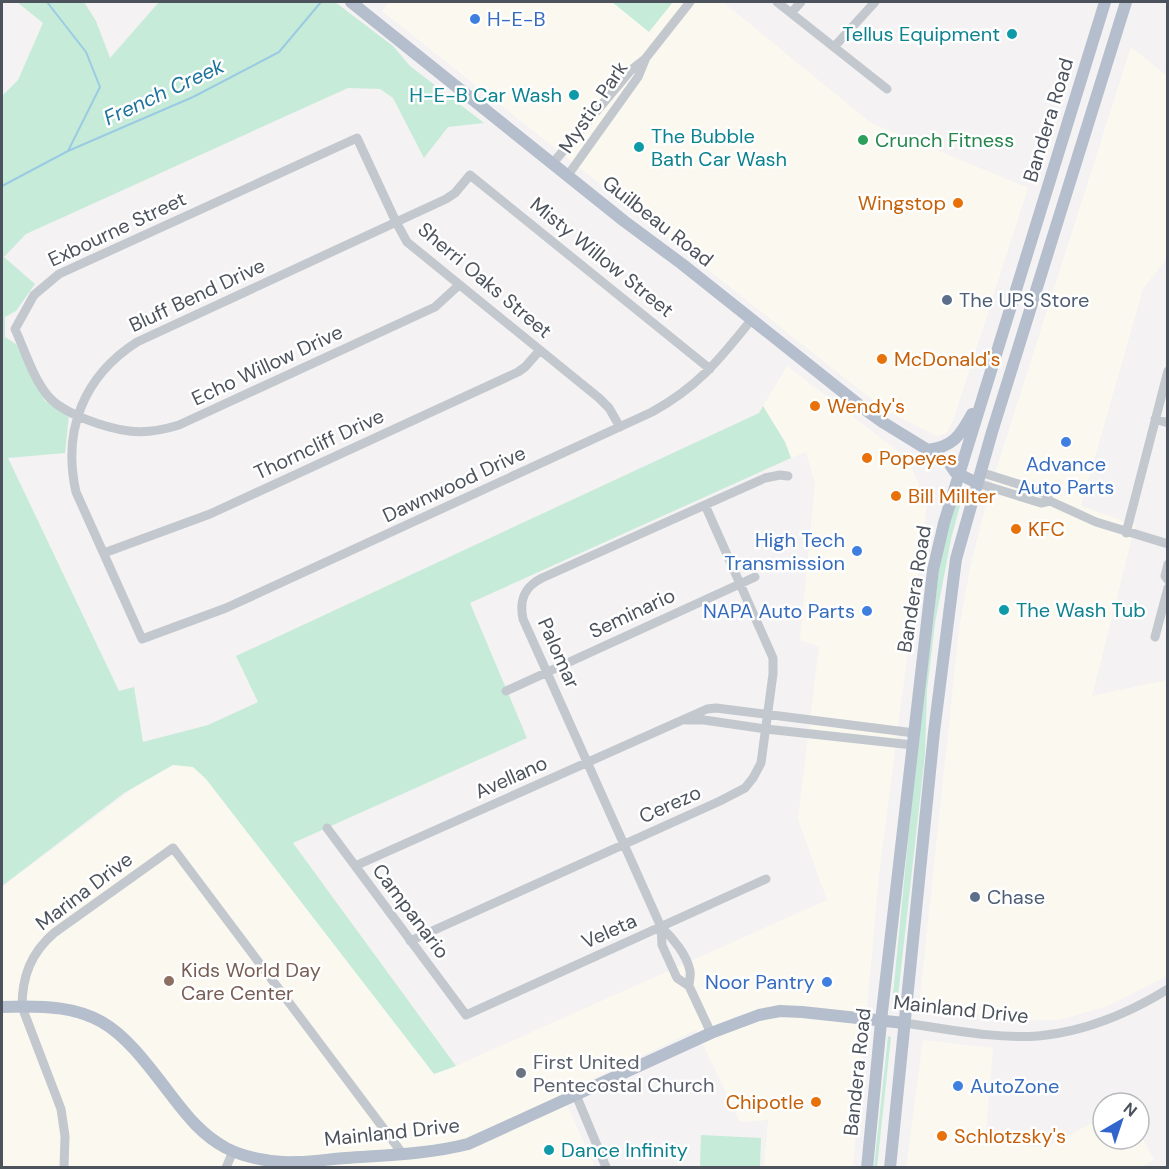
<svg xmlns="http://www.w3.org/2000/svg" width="1169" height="1169" font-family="'DM Sans',sans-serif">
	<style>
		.commercial { fill: #fbf9ef }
		.green { fill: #c7ebd9 }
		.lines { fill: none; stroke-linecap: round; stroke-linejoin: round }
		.stream { stroke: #9acbe2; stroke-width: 2 }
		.minor { stroke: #c2c8ce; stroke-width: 9 }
		.major { stroke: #b5becc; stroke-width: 12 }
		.shop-dot { fill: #3f7fe0; stroke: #fff; stroke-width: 2 }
		.culture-dot { fill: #0f9aa8; stroke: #fff; stroke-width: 2 }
		.leisure-dot { fill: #2e9e5b; stroke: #fff; stroke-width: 2 }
		.food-dot { fill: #e8710a; stroke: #fff; stroke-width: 2 }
		.service-dot { fill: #5c6f8a; stroke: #fff; stroke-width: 2 }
		.education-dot { fill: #8d6e63; stroke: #fff; stroke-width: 2 }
		.worship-dot { fill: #6b7280; stroke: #fff; stroke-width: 2 }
		.labels { text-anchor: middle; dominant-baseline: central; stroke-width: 5; stroke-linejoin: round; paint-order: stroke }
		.shop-label { font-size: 20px; fill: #366cbe; stroke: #fff; text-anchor: end }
		.culture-label { font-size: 20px; fill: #0d838f; stroke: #fff; text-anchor: start }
		.street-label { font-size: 20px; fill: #4c535d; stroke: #fff }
		.leisure-label { font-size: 20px; fill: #27864d; stroke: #fff; text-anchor: start }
		.food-label { font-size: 20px; fill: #c56008; stroke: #fff; text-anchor: start }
		.service-label { font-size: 20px; fill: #4e5e75; stroke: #fff; text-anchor: start }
		.education-label { font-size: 20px; fill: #785e54; stroke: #fff; text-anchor: start }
		.worship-label { font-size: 20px; fill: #5b616d; stroke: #fff; text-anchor: start }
		.water-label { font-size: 21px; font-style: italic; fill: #1f749d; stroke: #fff }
	</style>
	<rect width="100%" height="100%" fill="#f4f2f2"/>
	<path class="commercial" d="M389,2H723L871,123L1028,188L954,418L947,433L937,436L885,410L382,11Z
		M1131,47L1167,76V258L1143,289L1081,506L1135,525L1092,696L1167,680V976L1108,1006L1059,1020H1017L919,1007L959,629L970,568L989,492Z
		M787,366L908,459L927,504L879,875L853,1167H764L768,1120L740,1122L696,1030L562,1094L595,1167L2,1168V887L190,746L434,1074L456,1066L827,900L798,819L819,647L800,640L815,483L806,452L791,458L785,442L763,406Z
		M923,1040L993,1048L985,1142L1045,1148L1103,1117V1139H1139V1132L1154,1160L1140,1168H906Z"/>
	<path class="green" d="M17,2H84L96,21L110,58L159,2H335L393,46L410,66L484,123L448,127L424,158L393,98L380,89L348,88L26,234L4,257L35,284L16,311L5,317V337L16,344L45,401L69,415L65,453L8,458L119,691L134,687L143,742L208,725L258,702L236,656L759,413L763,406L785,442L791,458L470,603L527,738L293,843L456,1066L434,1074L206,779L193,767L173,765L124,793L2,886V96L18,80L43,23Z
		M612,2H673L649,32Z
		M961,487H965L951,539L935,623L927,690L925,754L897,1005H892L914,779L939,570L947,533Z
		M888,1036L891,1037L877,1167H874Z
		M701,1135L761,1138L760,1167H700Z"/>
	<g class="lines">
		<path class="stream" d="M47,2L86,52L100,87L68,151
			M2,186L68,151L193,97L279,52L321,2"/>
		<path class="minor" d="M777,2L887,89
			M791,13L801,2
			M834,47L875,2
			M553,163L631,70L645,59L690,2
			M568,175L638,77L645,60
			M459,285L435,307L179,425C163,430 145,433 129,431C106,428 63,414 48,396C33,378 25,351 15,329L34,295L59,274L357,138L396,222L407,242L599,398L609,408L620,427
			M710,369L470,175L455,193L446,199L137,342C84,376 62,430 76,492L142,639L226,608L652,412C698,387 720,359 752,319
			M1155,419L1168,423
			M980,472L1031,488L1045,494L1050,501L1096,522L1168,544
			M977,483L1041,503L1050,501
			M1126,533L1168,371
			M104,553L210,514L518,372L525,367L540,350
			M1168,564L1165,576L1168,580
			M1155,637L1168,588
			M506,691L755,577
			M686,720H704L766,729L913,745
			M327,828L466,1015L766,879
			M355,866L707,709L716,708L914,733
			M661,927C673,938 687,955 690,971C691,976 689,982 689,986
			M410,941L720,801L745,788L753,778L761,763L773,674V658L705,505
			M904,1023C948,1029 994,1039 1038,1036C1083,1032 1129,1013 1168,989
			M711,1033L689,986L677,978L662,945L661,927L523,619C519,600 524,587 542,578L765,478L780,475L788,476
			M576,1095L606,1167
			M64,1168L65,1136L61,1109L22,1007C22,976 31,953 54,933L173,848L402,1153
			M226,1168L233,1151"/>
		<path class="major" d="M351,2L624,221L682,264L863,408L884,423L949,463L955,472L977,483
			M927,450C953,447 960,436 972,414
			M2,1007C98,1003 115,1021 171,1095C187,1116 202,1135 226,1148C238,1154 252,1158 265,1160C291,1165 320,1160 346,1158C387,1155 429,1154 468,1144L711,1033L759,1015L780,1011L802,1012L904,1023
			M867,1168L882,1012L933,570L944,523L1105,2
			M890,1168L934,732L956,559L992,432L1126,2"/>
	</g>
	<g class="shop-dot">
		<circle cx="475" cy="19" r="6"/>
		<circle cx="1066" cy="442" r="6"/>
		<circle cx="857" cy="551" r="6"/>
		<circle cx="867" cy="611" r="6"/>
		<circle cx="827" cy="982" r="6"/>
		<circle cx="958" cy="1086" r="6"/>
	</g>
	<g class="culture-dot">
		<circle cx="1012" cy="34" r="6"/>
		<circle cx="574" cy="95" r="6"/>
		<circle cx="639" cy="147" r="6"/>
		<circle cx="1004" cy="610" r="6"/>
		<circle cx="549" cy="1150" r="6"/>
	</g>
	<circle class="leisure-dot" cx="863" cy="140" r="6"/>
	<g class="food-dot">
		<circle cx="958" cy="203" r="6"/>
		<circle cx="882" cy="359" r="6"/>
		<circle cx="815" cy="406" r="6"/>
		<circle cx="867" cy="458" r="6"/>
		<circle cx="896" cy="496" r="6"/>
		<circle cx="1016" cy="529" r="6"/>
		<circle cx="816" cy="1102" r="6"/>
		<circle cx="942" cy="1136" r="6"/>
	</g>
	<g class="service-dot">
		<circle cx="947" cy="300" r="6"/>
		<circle cx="975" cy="897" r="6"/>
	</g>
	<circle class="education-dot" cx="169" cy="981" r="6"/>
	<circle class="worship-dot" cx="521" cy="1073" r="6"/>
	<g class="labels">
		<g class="shop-label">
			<text x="487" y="19" text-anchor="start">H-E-B</text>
			<text x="1066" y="464" text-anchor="middle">Advance<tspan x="1066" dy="23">Auto Parts</tspan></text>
			<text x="845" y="540">High Tech<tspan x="845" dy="23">Transmission</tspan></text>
			<text x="855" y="611">NAPA Auto Parts</text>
			<text x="815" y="982">Noor Pantry</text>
			<text x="970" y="1086" text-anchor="start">AutoZone</text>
		</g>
		<g class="culture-label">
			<text x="1000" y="34" text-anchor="end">Tellus Equipment</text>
			<text x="562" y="95" text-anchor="end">H-E-B Car Wash</text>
			<text x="651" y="136">The Bubble<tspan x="651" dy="23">Bath Car Wash</tspan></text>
			<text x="1016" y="610">The Wash Tub</text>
			<text x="561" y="1150">Dance Infinity</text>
		</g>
		<g class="street-label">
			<text transform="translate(593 107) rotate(-56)">Mystic Park</text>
			<text transform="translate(1048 120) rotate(-73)">Bandera Road</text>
			<text transform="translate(658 221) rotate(38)">Guilbeau Road</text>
			<text transform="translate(117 229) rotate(-25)">Exbourne Street</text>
			<text transform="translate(602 257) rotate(39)">Misty Willow Street</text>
			<text transform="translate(485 280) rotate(40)">Sherri Oaks Street</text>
			<text transform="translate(197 295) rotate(-25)">Bluff Bend Drive</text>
			<text transform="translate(267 365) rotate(-25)">Echo Willow Drive</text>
			<text transform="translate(319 444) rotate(-25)">Thorncliff Drive</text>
			<text transform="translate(454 484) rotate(-25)">Dawnwood Drive</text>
			<text transform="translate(914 589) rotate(-81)">Bandera Road</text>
			<text transform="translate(632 613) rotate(-25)">Seminario</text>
			<text transform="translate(559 653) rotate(66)">Palomar</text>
			<text transform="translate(511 777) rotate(-24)">Avellano</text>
			<text transform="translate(670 804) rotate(-24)">Cerezo</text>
			<text transform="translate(84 891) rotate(-37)">Marina Drive</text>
			<text transform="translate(411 911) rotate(53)">Campanario</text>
			<text transform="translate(609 931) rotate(-24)">Veleta</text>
			<text transform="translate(961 1009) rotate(6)">Mainland Drive</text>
			<text transform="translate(857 1072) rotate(-84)">Bandera Road</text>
			<text transform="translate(392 1132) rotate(-6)">Mainland Drive</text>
		</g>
		<g class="leisure-label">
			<text x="875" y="140">Crunch Fitness</text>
		</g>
		<g class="food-label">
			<text x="946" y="203" text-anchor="end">Wingstop</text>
			<text x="894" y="359">McDonald's</text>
			<text x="827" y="406">Wendy's</text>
			<text x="879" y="458">Popeyes</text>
			<text x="908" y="496">Bill Millter</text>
			<text x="1028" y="529">KFC</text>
			<text x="804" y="1102" text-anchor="end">Chipotle</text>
			<text x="954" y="1136">Schlotzsky's</text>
		</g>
		<g class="service-label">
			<text x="959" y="300">The UPS Store</text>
			<text x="987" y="897">Chase</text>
		</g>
		<g class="education-label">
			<text x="181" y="970">Kids World Day<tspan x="181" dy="23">Care Center</tspan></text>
		</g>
		<g class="worship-label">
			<text x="533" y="1062">First United<tspan x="533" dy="23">Pentecostal Church</tspan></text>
		</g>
		<g class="water-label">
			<text transform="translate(164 92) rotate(-25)">French Creek</text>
		</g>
	</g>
	<rect width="1169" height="1169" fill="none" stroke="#4c535d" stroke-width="6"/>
	<g transform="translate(1121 1121) rotate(39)"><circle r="28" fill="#ffffff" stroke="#b7babe" stroke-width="1.5"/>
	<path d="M0-4.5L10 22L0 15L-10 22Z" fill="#3264ce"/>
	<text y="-9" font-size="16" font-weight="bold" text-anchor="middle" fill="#4c535d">N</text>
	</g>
</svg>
